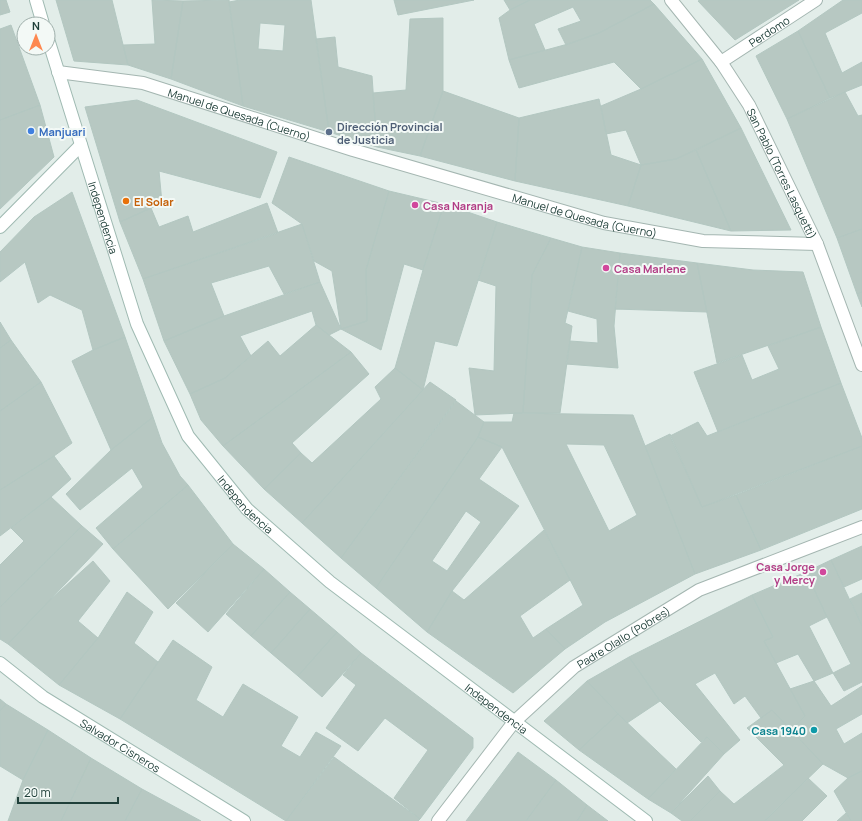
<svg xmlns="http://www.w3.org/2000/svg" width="862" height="821" font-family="Manrope,sans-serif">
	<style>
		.building { fill: #b7c8c2; stroke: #b3c7c1; fill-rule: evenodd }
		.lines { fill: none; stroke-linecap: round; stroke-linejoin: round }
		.street-casing { stroke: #a4b6b1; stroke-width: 14 }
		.secondary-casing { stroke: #9fbab2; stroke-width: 14 }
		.street { stroke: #fff; stroke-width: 12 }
		.secondary { stroke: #fff; stroke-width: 12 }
		.shop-dot { fill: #3f7fe0; stroke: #f3f9f6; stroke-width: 1.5 }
		.service-dot { fill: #5c6f8a; stroke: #f3f9f6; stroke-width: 1.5 }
		.food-dot { fill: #e8710a; stroke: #f3f9f6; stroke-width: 1.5 }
		.hotel-dot { fill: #d1479c; stroke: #f3f9f6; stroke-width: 1.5 }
		.culture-dot { fill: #0f9aa8; stroke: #f3f9f6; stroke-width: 1.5 }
		.labels { text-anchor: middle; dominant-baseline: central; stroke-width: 4; stroke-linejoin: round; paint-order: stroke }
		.street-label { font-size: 11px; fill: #20403a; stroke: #f3f9f6 }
		.service-label { font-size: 11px; font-weight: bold; fill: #4e5e75; stroke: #f3f9f6; text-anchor: start }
		.shop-label { font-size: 11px; font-weight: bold; fill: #366cbe; stroke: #f3f9f6; text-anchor: start }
		.food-label { font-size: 11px; font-weight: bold; fill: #c56008; stroke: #f3f9f6; text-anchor: start }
		.hotel-label { font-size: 11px; font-weight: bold; fill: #b23c85; stroke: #f3f9f6; text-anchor: start }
		.culture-label { font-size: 11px; font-weight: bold; fill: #0d838f; stroke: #f3f9f6; text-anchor: end }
	</style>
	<rect width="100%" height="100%" fill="#e2ede9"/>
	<path class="building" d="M0,0H6L10,12L0,15Z
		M56,0H112L128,65L74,61Z
		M152,0L183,1L171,79L128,65L123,45L155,44Z
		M229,0L243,106L171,79L183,1Z
		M240,0H311L329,132L243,106L229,2ZM260,23L285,25L283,51L258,49Z
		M394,0H474L398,15Z
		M504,0H530L510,10Z
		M530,0H650L654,4L599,33L566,45L558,29L581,21L573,7L534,24L545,50L509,60L499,18L510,10Z
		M700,0H799L735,40L698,1Z
		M843,0H862V13L825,33L842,73L862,62V85L830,98L798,31Z
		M654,4L702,59L641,89L614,62L519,88L509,60L568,44L599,33Z
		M443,18V91L420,156L377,147L373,93L406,90L410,19Z
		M11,25L40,105L0,120V29Z
		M798,31L830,98L787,119L756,56Z
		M335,37L338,67L372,76L377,147L329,132L316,39Z
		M702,59L741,128L676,159L641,165L626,130L606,134L601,106L641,89Z
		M443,91L519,118L515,181L420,156Z
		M845,92L858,116L862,115V229L837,238L787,119Z
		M599,99L611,155L641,165L628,206L515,181L519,118Z
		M137,100L277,152L260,198L159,171L162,203L120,222L85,107Z
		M40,105L54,157L0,209V120Z
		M741,128L791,230L731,231L696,150Z
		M696,150L731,231L628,206L641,165L676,159Z
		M289,157L389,191L366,270L367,321L341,329L332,271L314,261L302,224L272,203Z
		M389,191L444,204L423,270L404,264L381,350L341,329L367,321L366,270Z
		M72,192L125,337L93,350L82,310L50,295L38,303L25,262L0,282V252L34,217Z
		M267,203L278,233L143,279L120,222L151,208L159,227L188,216L193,232Z
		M444,204L497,222L457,346L435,341L423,390L395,368L423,270Z
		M497,222L551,238L532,275L523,413L475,415L469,368L494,371L496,286L478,280Z
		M302,224L320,282L284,294L269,266L211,283L224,316L164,341L143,279Z
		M862,229V292L857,294L837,238Z
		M551,238L582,247L565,323L572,326L560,413H523L532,275Z
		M582,247L620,253L614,326L618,368L566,364L570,341L598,343L597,319L568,311Z
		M620,253L697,263L707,312L615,309Z
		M697,263L753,270L803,272L821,327L717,363Z
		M320,282L341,329L329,335L316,325L312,311L240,336L251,356L225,378L190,394L164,341L224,316Z
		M862,292V307L857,294Z
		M0,322L11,340L0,348Z
		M316,325L351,352L223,446L201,420L190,394L225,378L268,341L280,356Z
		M821,327L841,383L718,432L694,372L742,355L752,380L779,369L768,346Z
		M125,337L153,417L111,450L72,361L93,350Z
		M11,340L41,382L0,411V348Z
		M351,352L369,374L292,443L301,453L264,489L223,446Z
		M395,368L423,390L302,523L264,489L301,453L312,463L381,399L375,387Z
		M41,382L72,443L54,456L0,490V411Z
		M430,382L456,400L341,558L302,523Z
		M841,383L862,438V446L702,507L670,436L698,422L707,436Z
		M456,401L484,422L478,437L376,588L341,558Z
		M514,413L633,415L695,574L605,622L565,649L546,629L583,605L502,447L478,437L484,422H512ZM566,444L604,445L637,515L609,531Z
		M153,417L162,443L180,476L188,485L113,549L96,528L143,487L132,468L80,510L66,494L111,450Z
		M670,434L702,507L736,495L761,550L695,574L645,446Z
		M478,437L502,447L479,479L519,506L452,591L427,632L376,588ZM466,511L481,522L447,571L432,561Z
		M862,446V509L761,550L736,495Z
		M54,456L71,479L51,497L0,536V490Z
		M188,485L233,544L168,609L113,549Z
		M51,497L82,526L0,607V565L24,541L11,528Z
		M82,526L103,544L8,644L0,639V607Z
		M544,530L570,580L520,616L533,638L546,629L565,649L513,693L427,632L452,591L464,600Z
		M233,544L264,569L208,632L176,603Z
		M862,546V579L844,587L831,560Z
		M831,560L862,626V682L844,691L833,673L851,664L827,617L806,572Z
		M93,561L110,581L78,621L98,638L59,685L8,644L49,601Z
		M264,569L290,592L251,636L226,614Z
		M806,572L827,617L809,626L833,673L814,681L798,654L776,663L764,641L773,637L752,595Z
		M127,592L153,612L134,643L158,662L120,719L59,685L98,638Z
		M290,592L310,609L271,653L251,636Z
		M862,593V626L850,599Z
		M752,595L773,637L764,641L805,716L791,730L772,710L761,718L745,696L734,704L715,673L695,684L740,740L724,754L707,737L701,742L660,701L629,657Z
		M310,609L337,632L298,676L271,653Z
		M337,632L361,653L322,697L298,676Z
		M173,640L212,667L196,700L223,717L243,684L298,717L281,746L300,757L316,732L341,746L286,821L120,719Z
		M361,653L473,738V748L420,819L394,798L428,750L385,718L358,751L326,728L356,685L343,675Z
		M629,657L660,701L627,723L587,681Z
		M587,681L618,714L579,750L544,721Z
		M814,681L831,706L862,686V714L836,729L844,744L862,733V771L848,778L823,764L791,730L805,716L790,689Z
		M0,699L6,704L0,711Z
		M6,704L48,730L23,780L0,766V711Z
		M772,710L823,764L764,821H690L720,791L734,804L784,765L747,728Z
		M618,714L676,769L648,799L579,750Z
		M48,730L91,758L61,821H8L23,780Z
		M707,737L724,754L671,813L648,799Z
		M518,752L556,780L526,821H466Z
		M334,757L420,819L418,821H286Z
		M91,758L142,789L125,821H61Z
		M862,771V821H851L834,791L848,778Z
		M708,776L720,791L690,821H682L671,813Z
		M808,778L827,796L802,821H765Z
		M556,780L587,805L577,821H526Z
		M142,789L201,821H125Z
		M587,805L608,821H577Z
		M846,813L851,821H837Z"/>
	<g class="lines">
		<defs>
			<g id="street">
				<path id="s1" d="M671,0L721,62L749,105L817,244L862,365"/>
				<path id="s2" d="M721,62L816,0"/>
				<path id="s3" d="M58,72L143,83L353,150L604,223L703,241L817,244"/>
				<path id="s4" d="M438,821L514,722L574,667L699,590L862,527"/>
			</g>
			<g id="secondary">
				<path d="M36,0L43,24"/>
				<path id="s5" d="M48,39L137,324L188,436L247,509L330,582L646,821"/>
				<path d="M0,227L81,145"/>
				<path id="s6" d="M0,663L43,697L244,821"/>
			</g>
		</defs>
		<use href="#street" class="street-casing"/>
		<use href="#secondary" class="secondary-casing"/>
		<use href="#street" class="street"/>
		<use href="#secondary" class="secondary"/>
	</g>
	<circle class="shop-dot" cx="31" cy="131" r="4"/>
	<circle class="service-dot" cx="329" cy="132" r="4"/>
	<circle class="food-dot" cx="126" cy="201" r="4"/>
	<g class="hotel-dot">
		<circle cx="415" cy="205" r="4"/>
		<circle cx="606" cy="268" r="4"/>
		<circle cx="823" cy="572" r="4"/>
	</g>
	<circle class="culture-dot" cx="814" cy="730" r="4"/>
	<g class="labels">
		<g class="street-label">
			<text stroke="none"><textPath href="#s2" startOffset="57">Perdomo</textPath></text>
			<text stroke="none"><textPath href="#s3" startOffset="187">Manuel de Quesada (Cuerno)</textPath></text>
			<text stroke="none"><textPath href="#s1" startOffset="207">San Pablo (Torres Lasquetti)</textPath></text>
			<text stroke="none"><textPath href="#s3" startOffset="547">Manuel de Quesada (Cuerno)</textPath></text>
			<text stroke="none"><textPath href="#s5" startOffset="187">Independencia</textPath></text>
			<text stroke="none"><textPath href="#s5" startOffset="511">Independencia</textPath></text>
			<text stroke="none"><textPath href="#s4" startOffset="264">Padre Olallo (Pobres)</textPath></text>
			<text stroke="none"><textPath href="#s5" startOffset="835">Independencia</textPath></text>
			<text stroke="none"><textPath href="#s6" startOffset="146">Salvador Cisneros</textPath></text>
		</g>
		<g class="service-label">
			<text x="337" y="126">Dirección Provincial<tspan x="337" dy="13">de Justicia</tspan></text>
		</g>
		<g class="shop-label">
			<text x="39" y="131">Manjuari</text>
		</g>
		<g class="food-label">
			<text x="134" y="201">El Solar</text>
		</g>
		<g class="hotel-label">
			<text x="423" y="205">Casa Naranja</text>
			<text x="614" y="268">Casa Marlene</text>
			<text x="815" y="566" text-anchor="end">Casa Jorge<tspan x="815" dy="13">y Mercy</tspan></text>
		</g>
		<g class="culture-label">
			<text x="806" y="730">Casa 1940</text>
		</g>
	</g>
	<g transform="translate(36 36)"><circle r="19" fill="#f3f9f6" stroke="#9fafab"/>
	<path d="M0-3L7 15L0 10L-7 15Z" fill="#fd8850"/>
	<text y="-6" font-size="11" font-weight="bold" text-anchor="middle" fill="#20403a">N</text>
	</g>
	<path d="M18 797v6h100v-6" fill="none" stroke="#20403a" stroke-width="2"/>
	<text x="24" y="797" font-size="12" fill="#20403a" stroke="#f3f9f6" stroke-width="3" paint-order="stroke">20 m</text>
</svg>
